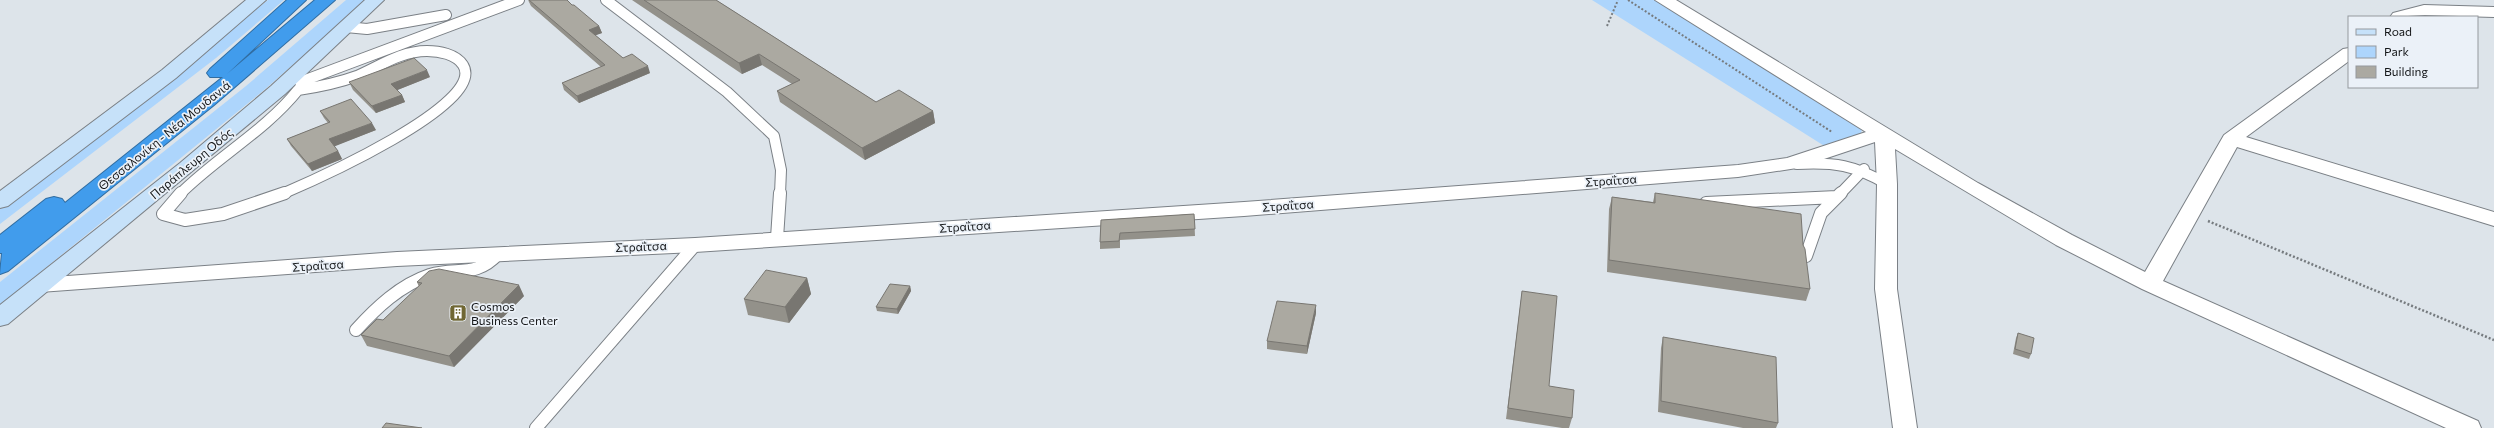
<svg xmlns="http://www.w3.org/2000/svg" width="2494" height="428" font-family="Commissioner,sans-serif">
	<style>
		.green { fill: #add5fc }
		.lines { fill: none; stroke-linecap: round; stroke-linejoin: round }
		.lane-far1-casing { stroke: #7b8086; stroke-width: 12 }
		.lane-casing { stroke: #7b8086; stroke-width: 14 }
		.street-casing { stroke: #7b8086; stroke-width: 2 }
		.secondary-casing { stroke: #7b8086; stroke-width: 2 }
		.highway-casing { stroke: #316da1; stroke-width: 2 }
		.path-far1 { stroke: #767b7f; stroke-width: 2; stroke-dasharray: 2 2; stroke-linecap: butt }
		.path { stroke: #767b7f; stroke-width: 2.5; stroke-dasharray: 2 2; stroke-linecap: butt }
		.lane-far1 { stroke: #fff; stroke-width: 10 }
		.lane { stroke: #fff; stroke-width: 12 }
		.street { fill: #fff; fill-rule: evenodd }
		.secondary { fill: #c6e1f9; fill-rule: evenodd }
		.highway { fill: #419cec; fill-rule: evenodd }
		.wall { fill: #93918a }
		.shaded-wall { fill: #787671 }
		.building { fill: #aba9a1; stroke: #787671 }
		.labels { text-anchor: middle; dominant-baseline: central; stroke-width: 3.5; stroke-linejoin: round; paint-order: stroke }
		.street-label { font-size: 12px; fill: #131517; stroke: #ebf1f8 }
		.poi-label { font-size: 12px; fill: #131517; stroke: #ebf1f8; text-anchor: start }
	</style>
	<rect width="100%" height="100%" fill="#dde4ea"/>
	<path class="green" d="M268,0H284L216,58L0,224V209Z
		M346,0H367L263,91L0,305V282L246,86Z
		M1592,0H1663L1862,128L1861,134L1826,147Z"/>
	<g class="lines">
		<defs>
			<path id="lane-far1" d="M606,0L727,92L774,136L781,170L780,194
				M346,27L367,29L446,15
				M300,82L519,0
				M298,90L306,80
				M1797,164C1835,162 1854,165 1887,184
				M180,194C217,157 265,131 298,90
				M282,194C310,182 488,104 463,65C456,54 439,51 427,51C401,51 380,66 357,76C338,83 318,87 298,90
				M1840,194L1864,169"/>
			<path id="lane" d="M181,193L163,214L185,220L223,214L285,193
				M1706,203L1837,197L1841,193
				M777,238L780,193
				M1806,256L1821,213L1837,197
				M356,330C376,308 400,285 430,275C457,267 476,278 498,254
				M536,428L695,245"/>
			<path id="street" d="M1655,0H1676L1978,183L2072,235L2145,272L2224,135L2343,49L2349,48V61L2246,137L2494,212V226L2237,147L2163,281L2478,421L2481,428H2446L2142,289L2056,245L1895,149L1897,184V289L1917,428H1893L1875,289L1877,184L1875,142L1797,168L1738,177L1244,216L695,252L397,266L40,292L32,290L29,285L32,280L40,278L397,252L695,238L1244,202L1738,165L1787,158L1866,132Z
				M2424,5L2494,7V17L2425,15L2390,17L2393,13Z"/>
			<path id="secondary" d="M246,0H266L176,78L8,206L0,208V191L162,70Z
				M365,0H384L285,94L8,324L0,326V305L180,163L271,86Z"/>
			<path id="highway" d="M287,0H306L227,74L315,0H335L214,105L8,271L0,274L2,253H0V235L46,199L54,197L62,199L65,203L223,77H210L207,73L210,69Z"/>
		</defs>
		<use href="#lane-far1" class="lane-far1-casing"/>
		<use href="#lane" class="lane-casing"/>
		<use href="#street" class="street-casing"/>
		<use href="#secondary" class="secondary-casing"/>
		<use href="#highway" class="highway-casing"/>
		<path class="path-far1" d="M1628,0L1832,132
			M1607,26L1618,0"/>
		<path class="path" d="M2208,221L2494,340"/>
		<use href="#lane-far1" class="lane-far1"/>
		<use href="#lane" class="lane"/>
		<use href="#street" class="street"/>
		<use href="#secondary" class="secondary"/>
		<use href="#highway" class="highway"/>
	</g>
	<path class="wall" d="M528,0L599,26L602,33L595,35L623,58L650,73L579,103L564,90L562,83L601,67L531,6Z
		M632,0H716L876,102L933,111L935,123L865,160L780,102L777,91L792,84L762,65L742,74Z
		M430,77L397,90L402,95L405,102L376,113L353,90L349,82Z
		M320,111L376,130L334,146L338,151L342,159L312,171L291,146L287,139L328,123L324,118Z
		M1655,193L1803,245L1810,289L1806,301L1607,272L1609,209L1612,197L1653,202Z
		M1194,214L1195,236L1120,240V248L1100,249V242L1101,220Z
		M807,278L811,294L789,323L748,315L744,299Z
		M417,282L524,296L454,367L367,346L361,335L383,320L419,287Z
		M910,286L911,291L898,314L877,311L876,307Z
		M1522,291L1549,386L1572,418L1569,428H1562L1506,419Z
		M1316,313L1307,354L1267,349V341Z
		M2018,333L2031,354L2029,359L2013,354L2016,338Z
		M1663,337L1778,423L1776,428H1743L1658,412L1661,348Z"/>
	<path class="shaded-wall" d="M599,26L602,33L591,37L589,30Z
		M759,54L762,65L742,74L739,63Z
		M648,66L650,73L579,103L577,96Z
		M427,70L430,77L395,91L391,84Z
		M402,95L405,102L376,113L372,106Z
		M933,111L935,123L865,160L862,148Z
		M372,123L376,130L333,147L329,139Z
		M338,151L342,159L312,171L308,164Z
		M807,278L811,294L789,323L785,307Z
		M519,285L524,296L454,367L449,356Z
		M910,286L911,291L898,314L897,309Z
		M1316,305V313L1307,354V346Z"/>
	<path class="building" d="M529,0H567L572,5H574L599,26L589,30L623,58L632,54L648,66L577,96L562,83L605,65Z
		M644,0H716L876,102L899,90L933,111L862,148L777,91L800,80L759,54L739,63Z
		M414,58L427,70L391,84L402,95L372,106L349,82Z
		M351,99L372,123L329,139L338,151L308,164L287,139L330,122L320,111Z
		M1655,193L1801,214L1803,245L1805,249L1810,289L1609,260L1612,197L1655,203Z
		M1194,214L1195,229L1120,233L1119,241L1100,242L1101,220Z
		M439,269L519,285L449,356L361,335L377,319L383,320L422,283L417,282L429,271Z
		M766,270L807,278L785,307L744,299Z
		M890,284L910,286L897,309L876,307Z
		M1522,291L1557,296L1549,386L1574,390L1572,418L1508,408Z
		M1277,301L1316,305L1307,346L1267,341Z
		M2018,333L2034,338L2031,354L2015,349Z
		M1663,337L1776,357L1778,423L1661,401Z
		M386,423L422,428H382Z"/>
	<defs>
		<symbol id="building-square" viewBox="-11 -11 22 22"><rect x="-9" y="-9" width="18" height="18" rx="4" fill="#706733" stroke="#ebf1f8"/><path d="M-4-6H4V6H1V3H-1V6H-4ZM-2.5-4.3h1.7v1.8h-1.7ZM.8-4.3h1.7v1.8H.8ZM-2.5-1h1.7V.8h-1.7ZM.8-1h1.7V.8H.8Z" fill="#fff"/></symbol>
	</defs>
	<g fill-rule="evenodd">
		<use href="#building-square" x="448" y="303" width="20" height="20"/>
	</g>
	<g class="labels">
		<g class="street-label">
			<text transform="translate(164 135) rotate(-39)">Θεσσαλονίκη - Νέα Μουδανιά</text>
			<text transform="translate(191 163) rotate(-40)">Παράπλευρη Οδός</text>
			<text transform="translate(1611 180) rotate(-4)">Στραΐτσα</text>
			<text transform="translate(1288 205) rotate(-4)">Στραΐτσα</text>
			<text transform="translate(965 226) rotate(-4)">Στραΐτσα</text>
			<text transform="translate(641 246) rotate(-2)">Στραΐτσα</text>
			<text transform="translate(318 265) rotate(-4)">Στραΐτσα</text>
		</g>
		<g class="poi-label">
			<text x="471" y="306">Cosmos<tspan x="471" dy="14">Business Center</tspan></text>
		</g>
	</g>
	<rect x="2348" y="16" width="130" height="72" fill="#ebf1f8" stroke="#95999e"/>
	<rect x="2356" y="29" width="20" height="6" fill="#c6e1f9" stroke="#95999e"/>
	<text x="2384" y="36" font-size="12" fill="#131517">Road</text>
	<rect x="2356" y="46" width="20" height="12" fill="#add5fc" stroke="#95999e"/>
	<text x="2384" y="56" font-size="12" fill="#131517">Park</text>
	<rect x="2356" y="66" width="20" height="12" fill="#aba9a1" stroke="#95999e"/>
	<text x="2384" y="76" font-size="12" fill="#131517">Building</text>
</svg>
